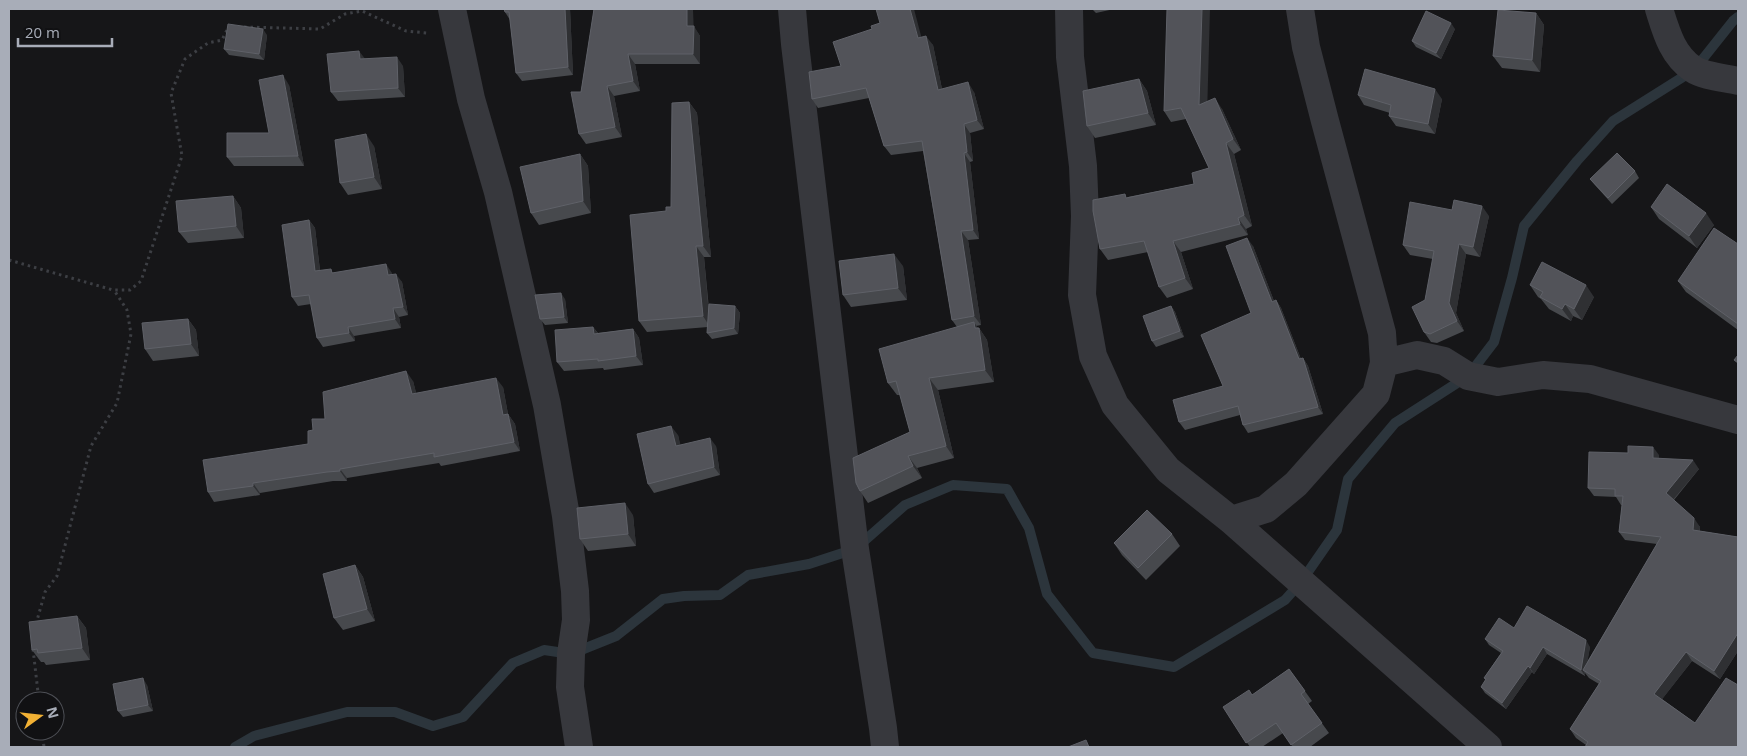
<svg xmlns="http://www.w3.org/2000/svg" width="1747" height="756" font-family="'Open Sans',sans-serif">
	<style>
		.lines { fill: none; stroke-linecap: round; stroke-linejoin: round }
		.stream { stroke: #2c353c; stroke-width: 10 }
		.path { stroke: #3d3f44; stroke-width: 3; stroke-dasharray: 2.5 4; stroke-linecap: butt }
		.minor { stroke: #37383d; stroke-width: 28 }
		.wall { fill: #47494d }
		.shaded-wall { fill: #2f3033 }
		.building { fill: #525359; stroke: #5f6168 }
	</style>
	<rect width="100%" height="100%" fill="#161618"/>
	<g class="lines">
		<path class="stream" d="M235,747L254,736L347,712H395L433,726L463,717L513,663L544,650L571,654L616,636L663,599L684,596L720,595L748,575L809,564L855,549L905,505L953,485L1007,489L1029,528L1047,594L1093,653L1174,667L1285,600L1301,582L1337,530L1348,479L1395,423L1468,376L1494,342L1512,278L1524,226L1577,161L1613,121L1694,70L1733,21L1738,17"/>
		<path class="path" d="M244,27L320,29L345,14L362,11L406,31L427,33
			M9,260L113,290H130L141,281L182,156L171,93L185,59L208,43L222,40L227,30L231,28
			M36,624L45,592L57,576L91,446L117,403L131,334L127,310L114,290
			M33,649L39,701
			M42,731L44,747"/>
		<path class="minor" d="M452,9L471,99L498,192L547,405L566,516L575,591L576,620L571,654L570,687L579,747
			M792,9L795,44L855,549L883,728L885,747
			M1069,9L1070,57L1083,166L1085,216L1082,295L1093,356L1115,405L1168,470L1231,520L1488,747
			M1659,9C1666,31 1672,55 1693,69C1703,76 1726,78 1738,81
			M1384,363L1417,355L1444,361L1468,376L1498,382L1543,375L1590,379L1738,420
			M1231,520L1266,509L1296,484L1376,394L1384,363L1382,333L1325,121L1306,47L1300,9"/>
	</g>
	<path class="wall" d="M504,9H570L573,75L522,81L516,73L510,20L505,12Z
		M594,9H693V26L700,36V64H635L640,91L614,96L622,137L586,144L579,134L581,92Z
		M1092,9H1114L1096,13Z
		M1536,13L1544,25L1540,72L1502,68L1493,56Z
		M880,23L921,37L933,45L942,89L974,92L984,129L970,133L973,161L970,162L979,239L968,240L981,325L976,326L978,328H979L987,340L994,382L938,390L954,458L917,468L922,478L868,503L860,491L910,432L900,395H897L888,383L957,327L952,320L923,151L891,155L884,146L869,98L818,108L812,99L872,29Z
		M1455,29L1441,59L1416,47L1412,41Z
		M267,35L264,60L229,55L224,49Z
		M365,59L403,66L405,97L338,101L331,92Z
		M1139,79L1147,91L1156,125L1095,138L1087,126Z
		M289,85L304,166H234L227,157L269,133Z
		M1358,95L1442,99L1435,134L1396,126L1389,116L1390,113L1364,105Z
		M1207,101L1222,109L1241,150L1234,154L1252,226L1246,229L1248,235L1181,252L1193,289L1167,298L1159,287L1148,252L1108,260L1100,249L1128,197L1194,184L1209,168L1186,119L1171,122L1164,111Z
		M689,102L697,113L711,257H704L709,309L735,306L740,313L738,334L712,339L707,333L708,327L647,332L639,321L666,211L671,207Z
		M374,146L382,189L348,195L340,183Z
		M580,154L588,166L591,213L539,225L531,213Z
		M1635,171L1639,178L1612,204L1595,185L1590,179Z
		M233,196L241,208L244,238L188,243L179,232Z
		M1651,207L1714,225L1697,248L1659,219Z
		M1489,216L1480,257L1466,254L1456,313L1464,331L1437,343L1431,342L1424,332L1425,300L1433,259L1410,255L1403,245Z
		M309,220L315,228L320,270L334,273H392V275L402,282L408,315L399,317L401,328L354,336L355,341L323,347L317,338L311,304L298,306L292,297Z
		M1738,244V330L1686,292L1678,281Z
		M1253,246L1274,301L1276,300L1281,308L1301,359L1303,358L1308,366L1323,414L1248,433L1243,425L1240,415L1185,430L1179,422L1223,386L1251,313Z
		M903,266L907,300L851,307L843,295Z
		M1530,285L1594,297L1582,320L1573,316L1571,321L1549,309L1541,299L1538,297Z
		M565,299L568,323L545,325L540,319Z
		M1171,306L1175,312L1184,337L1156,347L1152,341Z
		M188,319L196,330L199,356L153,361L145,349Z
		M593,327L598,333L633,329L639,338L643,365L604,370L603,368L564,371L557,362Z
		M413,381L416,393L503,387L508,414L515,424L520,451L441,466L439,463L347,478V481H333L260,493V495L214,502L208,492L308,444L313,430L325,419Z
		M678,435L680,445L716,446L720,475L654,493L648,484Z
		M1659,455V458L1699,469L1674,500L1700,527V531L1738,537V651L1720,679L1692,661L1662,699L1695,723L1738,747L1586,745L1576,738L1570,729L1599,684L1589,678L1585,673V676L1547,654L1534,674L1532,672L1506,709L1485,693L1481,687L1486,680L1484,678L1501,653L1489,645L1485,639L1514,628L1590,647L1587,662L1657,544L1625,540L1619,532L1622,505H1621L1616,497L1594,496L1588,488Z
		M633,515L636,546L588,551L580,539Z
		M1172,534L1180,546L1146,580L1122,555L1114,543Z
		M355,565L363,577L375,621L343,630L334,618Z
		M77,616L86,628L90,660L46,665L44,662H41L32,650Z
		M1289,669L1312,701L1308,704L1329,733L1310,747H1293L1283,733L1262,747H1250L1223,707L1252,695Z
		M147,685L153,711L123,717L118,711Z"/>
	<path class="shaded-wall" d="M565,9H570L573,75L568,67Z
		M687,9H693L694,35V26L700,36V64L693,54L687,26Z
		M910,9H914L924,47L918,38Z
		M1202,9H1210L1207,116L1199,105Z
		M1536,13L1544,25L1540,72L1532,60Z
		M1451,23L1455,29L1441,59L1436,53Z
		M263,29L267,35L264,60L259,54Z
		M926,36L933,45L944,99L938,90Z
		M359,51L366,60L360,59Z
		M628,54L635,64L640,91L633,81Z
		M397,57L403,66L405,97L398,88Z
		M283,75L289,85L304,166L298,156Z
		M1139,79L1147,91L1156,125L1148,113Z
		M968,82L974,92L984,129L977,120Z
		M607,86L614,96L622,137L615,127Z
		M1435,89L1442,99L1435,134L1428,124Z
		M1215,98L1222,109L1241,150L1233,139Z
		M689,102L697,113L711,257L703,246Z
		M964,124L970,133L973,161L967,152Z
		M366,134L374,146L382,189L374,177Z
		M1226,143L1234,154L1252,226L1244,215Z
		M964,153L970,162L979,239L973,230Z
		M580,154L588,166L591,213L583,201Z
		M233,196L241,208L244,238L236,226Z
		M1482,206L1489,216L1480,257L1473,247Z
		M1706,213L1714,225L1697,248L1689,236Z
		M1238,218L1246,229L1248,235L1240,224Z
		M309,220L315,228L321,280L315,271Z
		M961,231L968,240L981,325L974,316Z
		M1247,238L1253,246L1277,309L1272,302Z
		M1173,241L1181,252L1193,289L1185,278Z
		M1459,244L1466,254L1456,313L1464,331L1457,321L1449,303Z
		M696,246L704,257L710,327L703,316Z
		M894,254L903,266L907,300L898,288Z
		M386,264L392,273L394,284L388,275Z
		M396,274L402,282L408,315L403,307Z
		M1586,285L1594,297L1582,320L1574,309Z
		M561,293L565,299L568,323L564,317Z
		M1276,300L1281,308L1304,367L1299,359Z
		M1565,304L1573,316L1571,321L1562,309Z
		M735,306L740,313L738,334L734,328Z
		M1171,306L1175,312L1184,337L1180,331Z
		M393,308L399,317L401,328L395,319Z
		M188,319L196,330L199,356L191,344Z
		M974,322L979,330V328L987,340L994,382L985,370Z
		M348,327L354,336L355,341L349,333Z
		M593,327L600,336L594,334Z
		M633,329L639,338L643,365L636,356Z
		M1303,358L1308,366L1323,414L1318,407Z
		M406,371L413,381L419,403L412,394Z
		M496,378L503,387L510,425L503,415Z
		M929,378L938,390L954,458L946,446Z
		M508,414L515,424L520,451L514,442Z
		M671,426L678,435L683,455L676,446Z
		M710,438L716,446L720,475L714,467Z
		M1653,447L1659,455V466L1653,458Z
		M908,456L917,468L922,478L913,466Z
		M1693,460L1699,469L1672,501L1666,493Z
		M340,469L347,478V481L340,471Z
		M253,483L260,493V495L253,486Z
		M625,503L633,515L636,546L628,534Z
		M1694,518L1700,527L1699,538L1693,530Z
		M355,565L363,577L375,621L367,609Z
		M77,616L86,628L90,660L82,648Z
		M1738,633V651L1720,679L1714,671Z
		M1586,640L1590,647L1586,671L1583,670L1585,673V676L1581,670Z
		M1543,647L1547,654L1534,674L1530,668Z
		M1686,652L1692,661L1660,702L1654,694Z
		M1528,666L1532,672L1506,709L1502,703Z
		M143,678L147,685L153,711L148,705Z"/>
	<path class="building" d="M504,9H565L568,67L516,73L509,12H505Z
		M594,9H687V26H694L693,54H628L633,81L607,86L615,127L579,134L571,92H581Z
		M876,9H910L918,38L926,36L938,90L968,82L977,120L964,124L967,152L964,153L973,230L961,231L974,316L952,320L922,141L884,146L866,88L812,99L809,72L841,66L833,42L872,29L871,26L880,23Z
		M1167,9H1202L1199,105L1215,98L1233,139L1226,143L1244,215L1238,218L1240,224L1173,241L1185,278L1159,287L1144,241L1100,249L1093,211V200L1125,194L1126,198L1194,184L1192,173L1209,168L1181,108L1164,111Z
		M1498,10L1536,13L1532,60L1493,56Z
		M1426,11L1451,23L1436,53L1412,41Z
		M228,24L263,29L259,54L224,49Z
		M359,51L360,59L397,57L398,88L331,92L327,54Z
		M1365,69L1435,89L1428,124L1389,116L1391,105L1358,95Z
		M283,75L298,156L227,157V133H269L259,80Z
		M1139,79L1148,113L1087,126L1083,91Z
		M689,102L703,246H696L703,316L639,321L630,215L666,211V207H671L672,103Z
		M366,134L374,177L340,183L335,140Z
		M1617,153L1635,171L1608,198L1590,179Z
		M580,154L583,201L531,213L520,167Z
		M1667,184L1706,213L1689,236L1651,207Z
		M233,196L236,226L179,232L176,201Z
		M1454,200L1482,206L1473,247L1459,244L1449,303L1457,321L1430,334L1424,332L1412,307L1425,300L1434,251L1403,245L1410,202L1452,210Z
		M309,220L315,271L331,269L332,273L386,264L388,275L396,274L403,307L393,308L395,319L348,327L349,333L317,338L309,295L292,297L282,225Z
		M1714,228L1738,244V324L1678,281Z
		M1247,238L1272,302L1276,300L1299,359L1303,358L1318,407L1243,425L1238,406L1179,422L1173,400L1223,386L1201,335L1251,313L1226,246Z
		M894,254L898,288L843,295L839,261Z
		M1542,262L1586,285L1574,309L1565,304L1562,309L1540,297L1543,292L1530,285Z
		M561,293L564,317L540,319L535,295Z
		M709,304L735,306L734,328L707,333Z
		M1171,306L1180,331L1152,341L1143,316Z
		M188,319L191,344L145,349L142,323Z
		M974,322L975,328H979L985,370L929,378L946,446L908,456L913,466L860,491L856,483L853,458L910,432L896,381L888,383L879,349Z
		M593,327L594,334L633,329L636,356L598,361V359L557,362L555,330Z
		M1738,355V363L1734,360Z
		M406,371L412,394L496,378L503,415L508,414L514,442L434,457V453L340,469V471L327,472L253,483V486L208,492L203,460L308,444V431L313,430L312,419H325L323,392Z
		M671,426L676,446L710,438L714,467L648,484L637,434Z
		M1628,446L1653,447V458L1693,460L1666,493L1694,518L1693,530L1738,537V633L1714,671L1686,652L1654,694L1695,723L1726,678L1738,685V747H1585L1588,742L1570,729L1601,681L1583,670L1661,537L1619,532L1623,496H1615V489L1588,488L1589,452L1628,453Z
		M625,503L628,534L580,539L577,508Z
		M1147,510L1172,534L1138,568L1114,543Z
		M355,565L367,609L334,618L323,574Z
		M1527,606L1586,640L1581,670L1543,647L1530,668L1528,666L1502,703L1481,687L1486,679L1484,678L1503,651L1485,639L1499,618L1514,628Z
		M77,616L82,648L38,653L37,649L32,650L29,622Z
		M1289,669L1305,691L1301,694L1322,723L1291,745L1276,723L1246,743L1223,707L1249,690L1252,695Z
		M143,678L148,705L118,711L113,684Z
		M1086,740L1089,747H1068Z"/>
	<rect width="1747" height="756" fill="none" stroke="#a8adb8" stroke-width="20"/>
	<g transform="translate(40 716) rotate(75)"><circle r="24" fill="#111113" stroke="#4d4f55"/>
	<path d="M0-4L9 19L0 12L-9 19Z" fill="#f2b134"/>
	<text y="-8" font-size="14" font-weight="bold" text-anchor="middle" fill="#a8adb8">N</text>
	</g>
	<path d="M18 38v8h94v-8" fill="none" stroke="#a8adb8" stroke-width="2.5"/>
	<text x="25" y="38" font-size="15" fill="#a8adb8" stroke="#111113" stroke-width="4" paint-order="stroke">20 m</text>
</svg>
